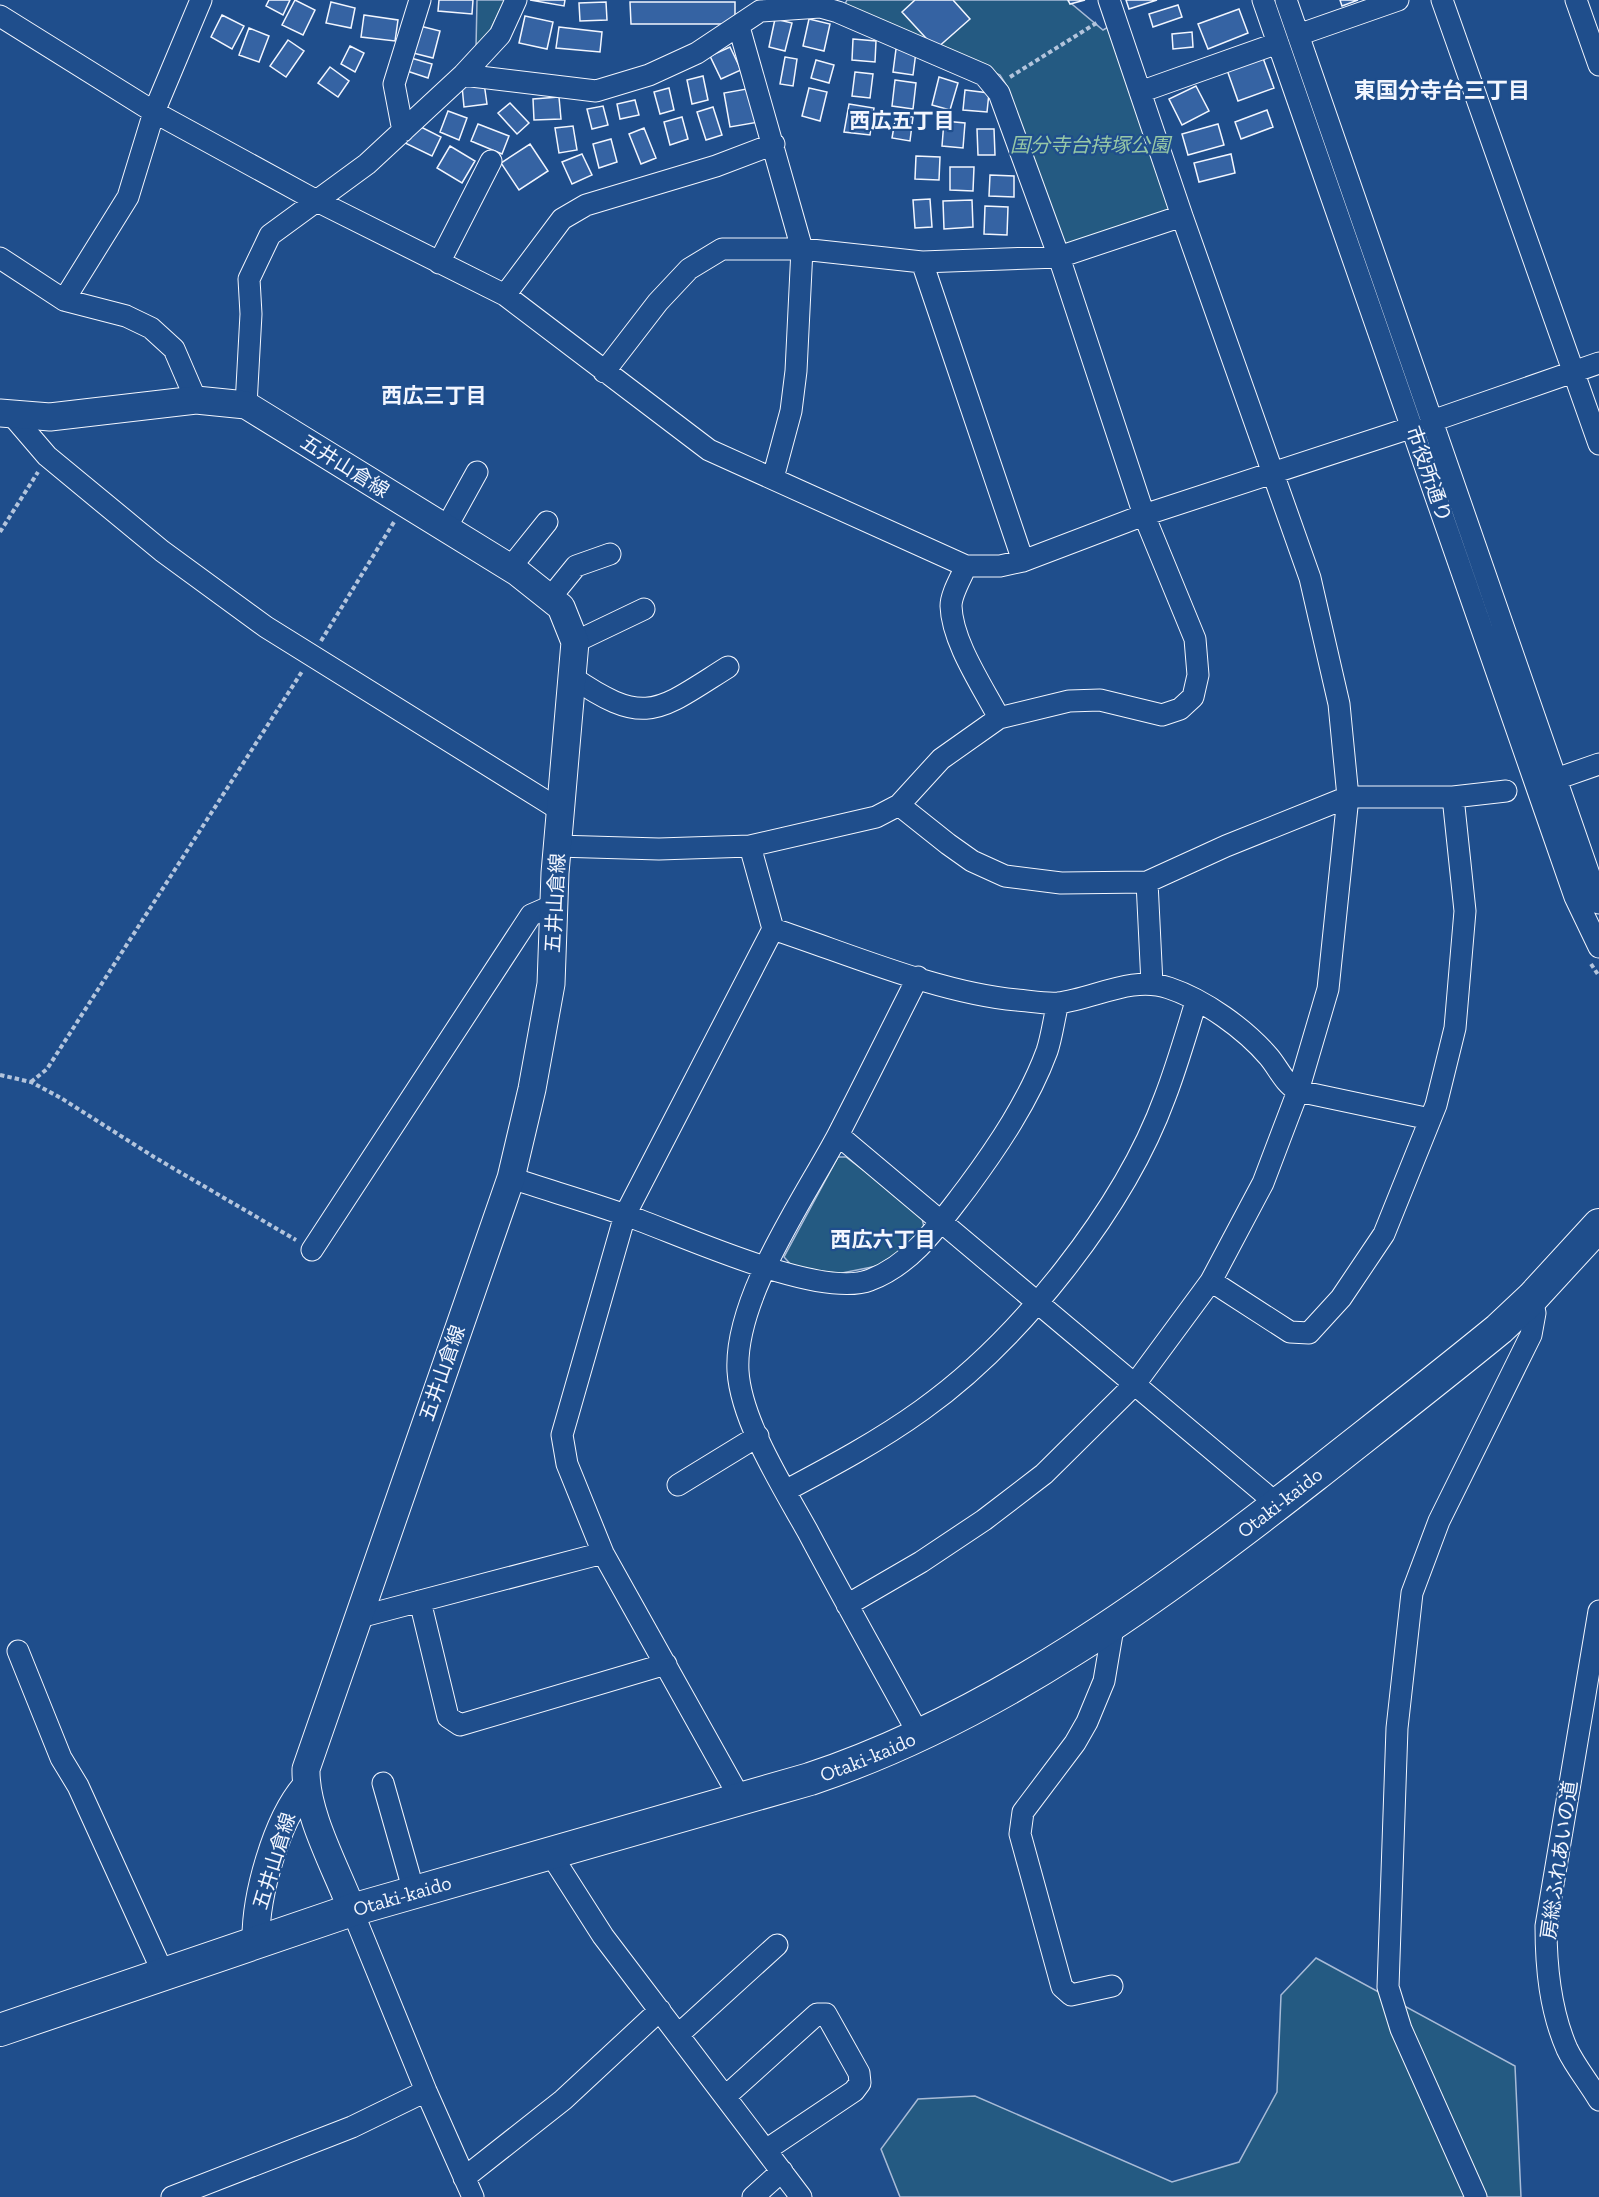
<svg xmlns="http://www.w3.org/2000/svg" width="1599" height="2197" font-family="'Zilla Slab','Noto Sans JP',serif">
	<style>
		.green { fill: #245a82; stroke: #a8bbd7; stroke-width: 1.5 }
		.building { fill: #3563a3; stroke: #f2f6ff; stroke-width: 1.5 }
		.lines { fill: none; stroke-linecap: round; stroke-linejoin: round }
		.minor-casing { stroke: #f2f6ff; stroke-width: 23 }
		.major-casing { stroke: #f2f6ff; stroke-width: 29 }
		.highway-casing { stroke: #f2f6ff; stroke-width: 34 }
		.path { stroke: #b3c4dc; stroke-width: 4; stroke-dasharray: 4.5 3; stroke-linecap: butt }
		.minor { stroke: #1f4e8c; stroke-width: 21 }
		.major { stroke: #1f4e8c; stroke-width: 27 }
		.highway { stroke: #1f4e8c; stroke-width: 32 }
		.labels { text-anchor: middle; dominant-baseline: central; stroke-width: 4.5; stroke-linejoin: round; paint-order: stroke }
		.park-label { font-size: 20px; font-style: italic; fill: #97c8a6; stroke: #1f4e8c }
		.street-label { font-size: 20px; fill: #f2f6ff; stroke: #1f4e8c }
		.neighbourhood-label { font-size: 21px; font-weight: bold; fill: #f2f6ff; stroke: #1f4e8c }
		.quarter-label { font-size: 22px; font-weight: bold; fill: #f2f6ff; stroke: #1f4e8c }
	</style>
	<rect width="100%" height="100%" fill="#1f4e8c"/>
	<path class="green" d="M477,0H505L487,37L476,48Z
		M847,0H1067L1103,30L1110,26L1173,203L1168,214L1066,247L1063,244L1007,86L1000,75L844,6Z
		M838,1157H846L921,1214L924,1227L910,1246L877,1266L832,1275L793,1267L784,1257Z
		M1316,1958L1515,2066L1521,2197H900L881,2149L918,2099L975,2096L1172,2182L1239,2162L1277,2092L1281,1995Z"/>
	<path class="building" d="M269,0H290L283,15L266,6Z
		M295,0L315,10L303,35L282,25Z
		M439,0H473L472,14L438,11Z
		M530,0H565L564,6Z
		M915,0H953L970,19L936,49L902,12Z
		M1068,0H1085L1070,4Z
		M1126,0H1157L1129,9Z
		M1340,0H1358L1342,6Z
		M331,2L355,8L351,28L326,23Z
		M606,2L607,20L580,21L579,3Z
		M630,2H735V24H631Z
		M1178,5L1182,17L1153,27L1149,14Z
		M1239,9L1248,33L1208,49L1198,24Z
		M222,15L244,26L232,49L211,37Z
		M364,15L398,20L395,41L361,37Z
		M525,16L553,22L547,49L519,43Z
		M775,19L792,23L785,51L769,47Z
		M809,19L830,24L824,51L803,46Z
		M420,26L440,31L433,58L413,53Z
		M559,27L602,32L600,52L556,48Z
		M249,28L269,36L259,62L239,55Z
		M1192,32L1193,47L1173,49L1172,34Z
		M853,39L876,41L875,62L852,60Z
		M288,40L304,51L286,77L270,66Z
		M350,46L364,53L355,72L341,64Z
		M730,47L741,70L721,79L710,56Z
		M896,49L916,52L913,75L893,72Z
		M785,57L797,59L793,86L780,84Z
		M411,58L432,64L428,78L407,71Z
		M1263,58L1274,88L1238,101L1227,70Z
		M816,60L834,65L829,83L811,78Z
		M330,67L349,81L338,97L318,83Z
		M855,72L873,74L870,98L852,96Z
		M703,76L708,100L692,104L687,80Z
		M939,77L958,83L950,110L932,105Z
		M895,80L916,83L913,109L892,106Z
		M484,83L487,104L464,107L462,86Z
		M1196,86L1209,111L1182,125L1169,99Z
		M669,88L674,110L660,114L654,92Z
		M752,88L759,122L730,127L724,93Z
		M809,88L827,92L820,121L802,116Z
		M965,90L989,93L987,112L963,110Z
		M559,97L561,119L534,120L533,99Z
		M635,100L639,115L620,119L617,104Z
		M510,103L529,123L517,134L498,113Z
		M849,104L874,108L870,135L844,132Z
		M603,106L608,125L592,129L587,109Z
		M713,107L722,135L706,140L697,112Z
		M1267,110L1273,127L1241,139L1235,122Z
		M448,111L467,118L459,140L440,132Z
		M896,115L913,117L910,141L892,138Z
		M682,117L688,139L670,145L664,122Z
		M944,121L965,123L963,148L942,146Z
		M415,124L441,137L432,156L405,143Z
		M478,124L509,136L502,154L471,141Z
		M1218,124L1224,145L1188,155L1182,134Z
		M573,126L577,150L559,153L555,128Z
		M644,128L656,158L641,164L629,134Z
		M977,129H994L995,155H978Z
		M611,139L617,162L599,168L593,144Z
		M530,144L548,171L519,190L501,163Z
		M450,146L475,161L462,183L437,168Z
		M582,154L592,175L572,184L562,162Z
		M1231,154L1235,173L1199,182L1194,163Z
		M916,156L940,157L939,180L915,179Z
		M950,167H974L973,191L950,190Z
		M990,175L1014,176V197L989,196Z
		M930,199L932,227L915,228L913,200Z
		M972,200L973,227L944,229L943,201Z
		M985,206L1008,207L1007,235L984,234Z"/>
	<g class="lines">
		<defs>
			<path id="minor" d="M1263,0L1575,897L1599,947
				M1286,0L1599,903
				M1442,0L1599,444
				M1576,0L1599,65
				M0,16L154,112L315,200L505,295L709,450L966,566H1000L1023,561L1144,515L1413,427
				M739,27L802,249L796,371L791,411L773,478
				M1298,35L1398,0
				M463,75L596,91L649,75L697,53L760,11L820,7L838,12L984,75L999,93L1059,257L1144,515L1195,639L1198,675L1193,697L1180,709L1162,715L1100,700L1069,701L999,718L941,759L899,805L876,817L750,846L659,849L557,846
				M1140,92L1278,43
				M403,131L394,84L420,0
				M0,258L64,300L126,316L151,328L174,349L196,400
				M922,262L1023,561
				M439,263L491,161
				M505,295L562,219L586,205L716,166L774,144
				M64,300L128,197L154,112L201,0
				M604,372L658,302L689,269L722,249H802L922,262L1059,257L1182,216
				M246,405L251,314L249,279L270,235L367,164L463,75L500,35L516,0
				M11,414L47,456L162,551L266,627L560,810
				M1432,421L1599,363
				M446,528L477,472
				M966,566C961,578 951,594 951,606C952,642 983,687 999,718
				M510,568L547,522
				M550,598L576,566L610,554
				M575,642L644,609
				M572,677C646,728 658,711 728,667
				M1556,779L1599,764
				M899,805L948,844L972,861L1005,876L1061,883L1147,882L1226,846L1348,797H1453L1506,791
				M1147,882L1152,984
				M773,929C849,954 939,993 1017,1000C1030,1001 1045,1004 1058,1003C1094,999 1132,975 1169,988C1205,1000 1245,1029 1269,1057C1279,1069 1284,1083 1298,1091L1430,1119
				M918,977C891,1030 865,1083 838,1135C804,1199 734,1298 738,1371C741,1421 783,1487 808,1532C844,1600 882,1667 919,1735
				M838,1135L1277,1504
				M511,1178C550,1191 589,1202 628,1216C680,1234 820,1300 870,1280C913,1264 940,1223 967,1188C998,1146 1029,1100 1047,1051C1052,1036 1054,1018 1058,1003
				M312,1250L531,915L554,905
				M1211,1281L1290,1332L1309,1333L1341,1298L1384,1234L1436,1105L1455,1028L1465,911L1453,797
				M678,1485L758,1436
				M785,1491C832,1466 879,1441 922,1410C1019,1341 1124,1209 1165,1097C1177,1066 1186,1034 1196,1002
				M420,1601L448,1717L460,1725L666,1664
				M847,1605L921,1562L984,1520L1044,1474L1135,1384L1211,1281L1263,1183L1298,1091L1328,989L1348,797L1339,704L1310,578L1182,216L1109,0
				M1599,1611L1546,1926C1546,1968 1550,2010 1567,2049C1575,2066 1589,2083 1599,2100
				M356,1618L603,1553
				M18,1651L61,1758L78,1786L164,1975
				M383,1783L414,1892
				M741,1800L603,1553L567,1464L562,1435L625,1215L773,929L750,846
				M550,1853L603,1936L801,2197
				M352,1910L426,2091L473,2197
				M1112,1986L1071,1995L1062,1987L1020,1834L1023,1812L1075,1743L1087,1722L1104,1681L1114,1622
				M679,2034L777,1945
				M726,2096L817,2014H826L859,2073L860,2083L854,2091L766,2150
				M464,2178L563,2100L660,2010
				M172,2197L352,2127L426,2091
				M753,2197L782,2171
				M1476,2197L1401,2029L1388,1987L1397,1728L1412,1593L1439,1521L1531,1335L1535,1313L1532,1298"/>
			<path id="major" d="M0,413L50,417L196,400L246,405L517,572L561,607L575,642L555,873L551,984L532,1089L511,1178L306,1769C305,1813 336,1868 352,1910
				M256,1942C255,1897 276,1820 306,1786"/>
			<g id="highway">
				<path id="s1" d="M0,2030L352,1910L810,1779C996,1717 1160,1596 1314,1476C1376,1427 1438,1379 1499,1329L1532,1298L1599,1225"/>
			</g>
		</defs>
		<use href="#minor" class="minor-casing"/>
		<use href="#major" class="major-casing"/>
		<use href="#highway" class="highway-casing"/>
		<path class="path" d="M1010,77L1098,22
			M0,532L38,472
			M321,641L394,522
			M1591,964L1599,976
			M0,1075L31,1082L61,1098L154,1157L296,1240
			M31,1082L47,1069L303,670"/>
		<use href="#minor" class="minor"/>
		<use href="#major" class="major"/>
		<use href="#highway" class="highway"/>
	</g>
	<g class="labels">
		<g class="park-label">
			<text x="1090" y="145">国分寺台持塚公園</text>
		</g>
		<g class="street-label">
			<text transform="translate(345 466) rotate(32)">五井山倉線</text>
			<text transform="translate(1429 474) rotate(71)">市役所通り</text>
			<text transform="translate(555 903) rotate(-87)">五井山倉線</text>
			<text transform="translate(442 1373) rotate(-71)">五井山倉線</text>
			<text stroke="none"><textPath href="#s1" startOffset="1396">Otaki-kaido</textPath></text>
			<text stroke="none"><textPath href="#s1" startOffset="910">Otaki-kaido</textPath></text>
			<text transform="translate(1559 1860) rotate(-82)">房総ふれあいの道</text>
			<text transform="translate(274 1861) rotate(-73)">五井山倉線</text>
			<text stroke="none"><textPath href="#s1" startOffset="424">Otaki-kaido</textPath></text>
		</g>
		<g class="neighbourhood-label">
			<text x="902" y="120">西広五丁目</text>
			<text x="434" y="395">西広三丁目</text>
			<text x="883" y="1239">西広六丁目</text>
		</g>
		<g class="quarter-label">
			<text x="1442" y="90">東国分寺台三丁目</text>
		</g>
	</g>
</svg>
